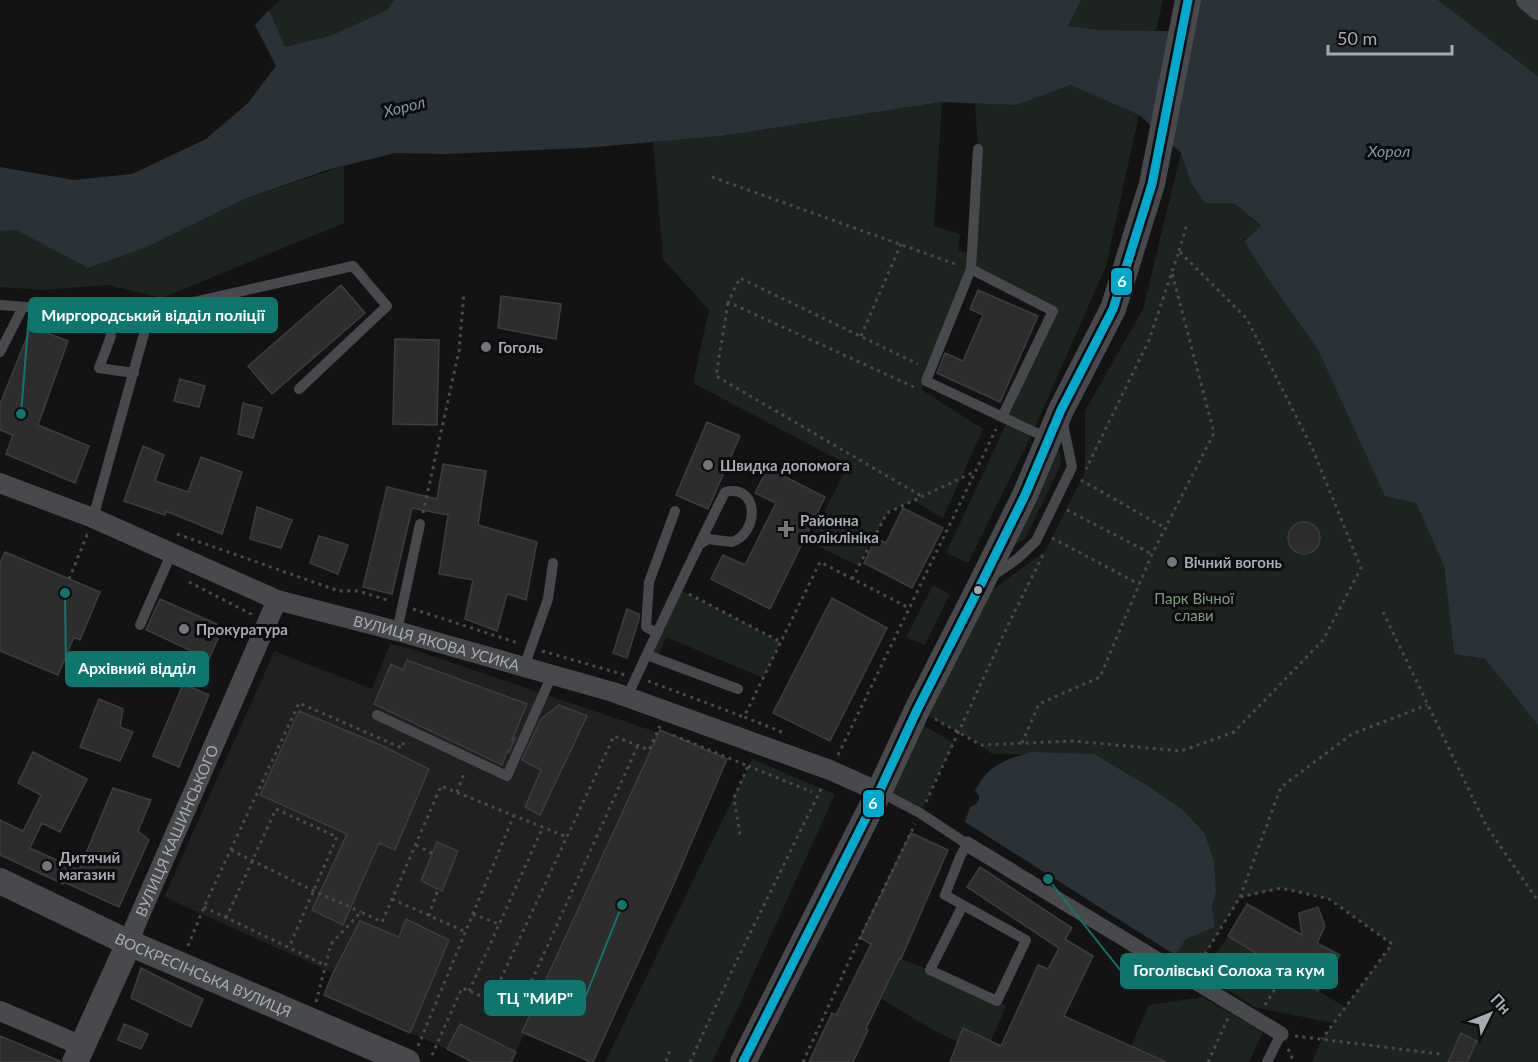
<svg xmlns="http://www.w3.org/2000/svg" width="1538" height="1062" font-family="Lato,sans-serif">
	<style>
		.built { fill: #202021 }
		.green { fill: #1d231e }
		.water { fill: #2b3237 }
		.building { fill: #2d2d2e; stroke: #3c3d3f; stroke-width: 1.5 }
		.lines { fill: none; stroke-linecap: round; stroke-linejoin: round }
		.path { stroke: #494a4c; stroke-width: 3; stroke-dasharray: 3 4.5; stroke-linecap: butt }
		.service { stroke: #48494c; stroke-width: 10 }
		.pedestrian { stroke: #48494c; stroke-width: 15 }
		.minor { stroke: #48494c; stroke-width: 20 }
		.tertiary { stroke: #48494c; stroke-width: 26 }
		.bus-1-casing { stroke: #0d0d0f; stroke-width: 14 }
		.bus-1 { stroke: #00a9ce; stroke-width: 9 }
		.poi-dot { fill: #73757a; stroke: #0d0d0f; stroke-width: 2 }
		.bus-dot { fill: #a6aab2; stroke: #0d0d0f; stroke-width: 2 }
		.labels { text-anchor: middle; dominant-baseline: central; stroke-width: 6; stroke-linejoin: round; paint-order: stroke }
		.poi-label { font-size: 15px; font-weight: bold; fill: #a6aab2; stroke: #0d0d0f; text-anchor: start }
		.park-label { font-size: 15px; fill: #7f9b80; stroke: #0d0d0f }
		.street-label { font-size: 15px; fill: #a6aab2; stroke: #0d0d0f }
		.water-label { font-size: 16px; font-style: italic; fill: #8097aa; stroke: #0d0d0f }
		.leader { fill: none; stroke: #0f766e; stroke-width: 2 }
		.callout-dot { fill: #0f766e; stroke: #0d0d0f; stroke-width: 2 }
		.callout { fill: #0f766e; stroke: #0f766e; stroke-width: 2 }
		.callout-label { font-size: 16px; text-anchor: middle; font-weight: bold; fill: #fff }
		.line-badge { stroke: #0d0d0f; stroke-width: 2 }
		.badge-label { font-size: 16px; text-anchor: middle; font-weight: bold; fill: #fff }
	</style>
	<rect width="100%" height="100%" fill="#131313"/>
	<path class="built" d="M390,644L411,649L662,734L516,1052L460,1024L447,1049L410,1033L449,940L406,919L399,937L360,921L333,973L164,897L266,670L274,651L372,689Z"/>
	<path class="green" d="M281,0H394L387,10L330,36L284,48L269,10Z
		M1081,0H1163L1156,31L1100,30L1068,26Z
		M1438,0H1526L1538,10V76Z
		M1070,85L1139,115L1106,266L1033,432L968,563L946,553L1008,420L1002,417L1053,311L971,270L922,390L983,429L943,518L913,501L887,513L858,566L809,542L848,465L693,383L709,310L663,259L653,142L721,136L942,102L934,226L960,234L958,251L971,253L978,149L975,103L1017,105Z
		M1181,153L1190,181L1232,201L1261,227L1244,240L1318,350L1385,495L1416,503L1444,566L1454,654L1485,659L1538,725V1062H1312L1322,1039L1333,1023L1254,1007L1203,974L1228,936L1345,1007L1392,944L1329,899L1281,888L1240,898L1197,967L1175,955L1186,939L1215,927L1212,907L1216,892L1214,860L1204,832L1182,809L1150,787L1094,754H992L981,745L927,715L987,594L1045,551L1085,472V411L1143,309Z
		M344,166V223L162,298L107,285L43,290L0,287V231L16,230L88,268L145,248L242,200Z
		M1058,445L1061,464L1025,539L1007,550Z
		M933,585L950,594L925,645L906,637Z
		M677,588L781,642L763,678L666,637L657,659L647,655Z
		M923,725L954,743L920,813L888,797Z
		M752,759L835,794L737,1010L712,1062H605Z
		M901,959L930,970L1006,1006L991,1041L964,1028L958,1042L933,1030L880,998L870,969Z
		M1202,997L1263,1032L1249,1062H1166L1131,1046L1149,1005Z"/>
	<path class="water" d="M394,0H1081L1068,26L1100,30L1168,31L1197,7L1200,0H1438L1538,76V725L1485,659L1454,654L1444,566L1416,503L1385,496L1318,350L1271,283L1244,241L1261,226L1234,203H1205L1190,181L1181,153L1139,115L1070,85L1017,105L942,102L721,136L584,148L445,154L395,153L327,170L242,200L145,248L88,268L16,230L0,231V167L74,180L132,174L206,139L248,103L276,66L255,25L269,10L285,47L330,36L387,10Z
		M1031,752L1094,754L1150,787L1182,809L1204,832L1214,860L1216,892L1212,907L1215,927L1186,939L1175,955L965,822L970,807L975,805L979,800V795L975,791C988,765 1005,760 1031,752Z"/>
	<path class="building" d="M341,285L365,313L272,394L248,366Z
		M978,290L1038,316L1000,402L937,373L945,353L963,361L983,315L970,309Z
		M501,296L561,304L556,339L498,328Z
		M31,327L68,341L38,425L89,446L75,483L6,454L13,435L0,430V404Z
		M395,339L439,340L437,425L393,424Z
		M180,379L205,386L199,407L174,401Z
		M243,403L262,408L253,438L238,434Z
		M707,422L740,436L708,509L676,495Z
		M143,446L164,455L155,481L188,492L201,457L242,472L222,534L166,511L165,515L124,501Z
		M443,464L486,471L478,525L537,542L526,600L507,594L497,631L465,619L473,580L439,574L448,515L412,508L392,594L363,587L387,487L437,499Z
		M768,468L825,497L770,609L711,579L723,555L745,565L776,503L755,493Z
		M257,507L292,520L281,548L250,539Z
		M903,508L943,528L912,588L864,563L876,538L886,543Z
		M1288 538a16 16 0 1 1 32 0a16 16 0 1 1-32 0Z
		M319,536L348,545L338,574L310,563Z
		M5,552L100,592L80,640L74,637L58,675L0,651V563Z
		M832,598L887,628L830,741L773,713Z
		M160,599L223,627L209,659L146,630Z
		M627,609L639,614V619L627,658L613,653Z
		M407,660L527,704L512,740L516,737L509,752L507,751L502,765L374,704L391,664L403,670Z
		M183,684L209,695L179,767L153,756Z
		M99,699L123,709L120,727L133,732L120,761L80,747Z
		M559,705L587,716L540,815L525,807L541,770L522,760L541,719Z
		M299,711L385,747L429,769L395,850L379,843L343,925L312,910L347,834L260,795Z
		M660,730L727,759L672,888L593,1062H591L522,1032Z
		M33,752L87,779L60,832L42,823L30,848L79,870L113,788L151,800L138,831L149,840L119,907L64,882L63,884L0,855V820L23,831L41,795L18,783Z
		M911,833L948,850L901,959H899L866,1029L868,1030L853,1062H809L832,1013L836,1015L871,944L860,938Z
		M437,842L458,851L442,891L421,881Z
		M980,867L1072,928L1065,939L1093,956L1064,1016L1166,1062H950L963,1028L1001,1046L1038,965L1048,969L1059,948L967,887Z
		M1247,904L1302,935L1299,913L1318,907L1325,926L1317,943L1340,955L1318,991L1228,936Z
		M406,919L449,940L410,1033L324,995L333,973L360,921L399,937Z
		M141,968L203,999L191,1027L131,998Z
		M124,1024L148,1034L141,1049L118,1040Z
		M460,1024L516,1052L511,1062H472L447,1049Z
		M1461,1033L1477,1041L1467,1062H1448Z
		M0,1036L60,1061V1062H0Z"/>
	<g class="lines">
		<path class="path" d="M712,177L958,265
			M1179,251L1187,224
			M728,303L716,376L923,497
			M861,336L901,244
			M914,387L728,302L740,278L918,364
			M1081,480L1165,528
			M1067,510L1152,554
			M423,513L459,351L464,293
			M177,534L339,591H358L390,601
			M1052,538L1139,584
			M69,579L87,535H88
			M852,579L887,513L974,472
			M189,582L251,614V615
			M689,594L781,642
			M413,609L518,643
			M1383,612L1487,827L1538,901
			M542,651L625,675
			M648,681L744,717
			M935,719L981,745L1073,741L1181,751L1234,732L1323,640L1361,568L1313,450L1247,319L1179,251L1149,340L1086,469
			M782,732L744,717L820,562L909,608
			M673,735L748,766L734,798L740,835
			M1022,743L1039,704L1100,677L1152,554L1214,433L1172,273
			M838,755L996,429
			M748,766L812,792
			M457,792L465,771
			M926,802L1009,623L1044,553
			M416,845L433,854
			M231,850L314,891L361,912
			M1240,897L1281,787L1352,734L1427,705
			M392,899L466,932
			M204,907L325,965
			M473,914L499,924
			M429,916L438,889
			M226,918L276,809L337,837L289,947
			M188,946L204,907L299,703L402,748L404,741
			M1197,967L1240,897L1281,888L1329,899L1392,944L1322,1039
			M469,991L543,827
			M491,1000L519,1009L638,745
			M316,1002L331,944L361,912L382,922L441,786L567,837
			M1265,1005L1286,971
			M1295,1036L1440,1054
			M418,1046L514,815
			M1288,1049L1294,1062
			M432,1055L462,988L491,1000L614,736L649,750L660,726
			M666,1061L671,1048
			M690,1062L735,964L823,785
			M803,1062L856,946L915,824
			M1208,1062L1228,1018"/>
		<path class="service" d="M978,149L971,269L926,381L1049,439
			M971,269L1053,311L1002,417
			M0,305L106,313L111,336L99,368L134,373
			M0,352L23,307
			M93,518L150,312L353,266L387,306L299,389
			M991,577L1017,559L1036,541L1072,467L1062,419
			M140,625L172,552
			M397,631L420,524
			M656,633L646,627L649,582L675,511
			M647,655L738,689
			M524,667L548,599L553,563
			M627,697C659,628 691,560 725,492C760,484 759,533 732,542L708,539L700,544
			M377,715L507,776L552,675
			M880,792L920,813L967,844L960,857L945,895L1026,940L997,1001L930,970L963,905
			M1267,1062L1281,1034"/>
		<path class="pedestrian" d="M967,844L1281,1034"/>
		<g class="minor">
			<path d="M1526,0L1538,10"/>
			<path id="s1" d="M0,483L93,518L277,600L397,631L613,692L830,770L879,792"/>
			<path id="s2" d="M129,943L135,926L277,600"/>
			<path d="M0,1011L82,1046"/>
		</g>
		<g class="tertiary">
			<path id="s3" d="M0,881L129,943L407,1062"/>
			<path d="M75,1062L129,943"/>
			<path d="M743,1062L879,792L917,710L981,584L1025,495L1061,410L1113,309L1152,184L1188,0"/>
		</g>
		<defs>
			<path id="bus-1" d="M743,1062L879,792L917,710L981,584L1025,495L1061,410L1113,309L1152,184L1188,0"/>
		</defs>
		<use href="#bus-1" class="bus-1-casing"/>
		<use href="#bus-1" class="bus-1"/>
	</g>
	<g class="poi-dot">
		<circle cx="486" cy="347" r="6"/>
		<circle cx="708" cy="465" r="6"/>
		<path d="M783 520h6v6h6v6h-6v6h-6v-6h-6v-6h6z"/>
		<circle cx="1172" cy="562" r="6"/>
		<circle cx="184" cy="629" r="6"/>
		<circle cx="47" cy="866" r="6"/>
	</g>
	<circle class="bus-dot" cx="978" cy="590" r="5"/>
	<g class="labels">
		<g class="poi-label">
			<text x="498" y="347">Гоголь</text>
			<text x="720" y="465">Швидка допомога</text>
			<text x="800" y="520">Районна<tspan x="800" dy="17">поліклініка</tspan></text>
			<text x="1184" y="562">Вічний вогонь</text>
			<text x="196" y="629">Прокуратура</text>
			<text x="59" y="857">Дитячий<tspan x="59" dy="17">магазин</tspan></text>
		</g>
		<g class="park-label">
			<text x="1194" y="598">Парк Вічної<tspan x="1194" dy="17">слави</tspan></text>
		</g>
		<g class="street-label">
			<text stroke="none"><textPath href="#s1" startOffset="466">ВУЛИЦЯ ЯКОВА УСИКА</textPath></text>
			<text stroke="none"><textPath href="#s2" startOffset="122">ВУЛИЦЯ КАШИНСЬКОГО</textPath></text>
			<text stroke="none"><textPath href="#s3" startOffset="224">ВОСКРЕСІНСЬКА ВУЛИЦЯ</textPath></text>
		</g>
		<g class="water-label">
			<text transform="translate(404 106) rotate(-14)">Хорол</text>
			<text x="1389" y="150">Хорол</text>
		</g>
	</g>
	<path class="leader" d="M21 414L29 315M65 593L66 669M1048 879L1121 971M622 905L585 998"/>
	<g class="callout-dot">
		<circle cx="21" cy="414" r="6"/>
		<circle cx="65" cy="593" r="6"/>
		<circle cx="1048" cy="879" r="6"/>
		<circle cx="622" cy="905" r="6"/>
	</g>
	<g class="callout">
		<rect x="29" y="298" width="248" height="34" rx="6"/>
		<rect x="66" y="652" width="142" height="34" rx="6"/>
		<rect x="1121" y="954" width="216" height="34" rx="6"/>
		<rect x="485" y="981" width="100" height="34" rx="6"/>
	</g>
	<g class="callout-label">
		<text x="153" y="321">Миргородський відділ поліції</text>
		<text x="137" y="674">Архівний відділ</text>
		<text x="1229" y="976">Гоголівські Солоха та кум</text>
		<text x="535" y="1004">ТЦ "МИР"</text>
	</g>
	<g class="line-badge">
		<rect x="1110" y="267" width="23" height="29" rx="6" fill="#00a9ce"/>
		<rect x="862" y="789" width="23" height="29" rx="6" fill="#00a9ce"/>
	</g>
	<g class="badge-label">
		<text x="1122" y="287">6</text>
		<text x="873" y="809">6</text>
	</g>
	<g transform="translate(1490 1014) rotate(47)" stroke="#0d0d0f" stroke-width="4.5" paint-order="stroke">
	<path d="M0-4.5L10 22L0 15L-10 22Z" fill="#a6aab2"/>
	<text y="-9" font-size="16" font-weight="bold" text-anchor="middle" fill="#a6aab2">Пн</text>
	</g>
	<path d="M1328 45v9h124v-9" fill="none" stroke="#a6aab2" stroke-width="3"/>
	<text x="1337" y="45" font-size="18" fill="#a6aab2" stroke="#0d0d0f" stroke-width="4.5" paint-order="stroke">50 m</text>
</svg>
